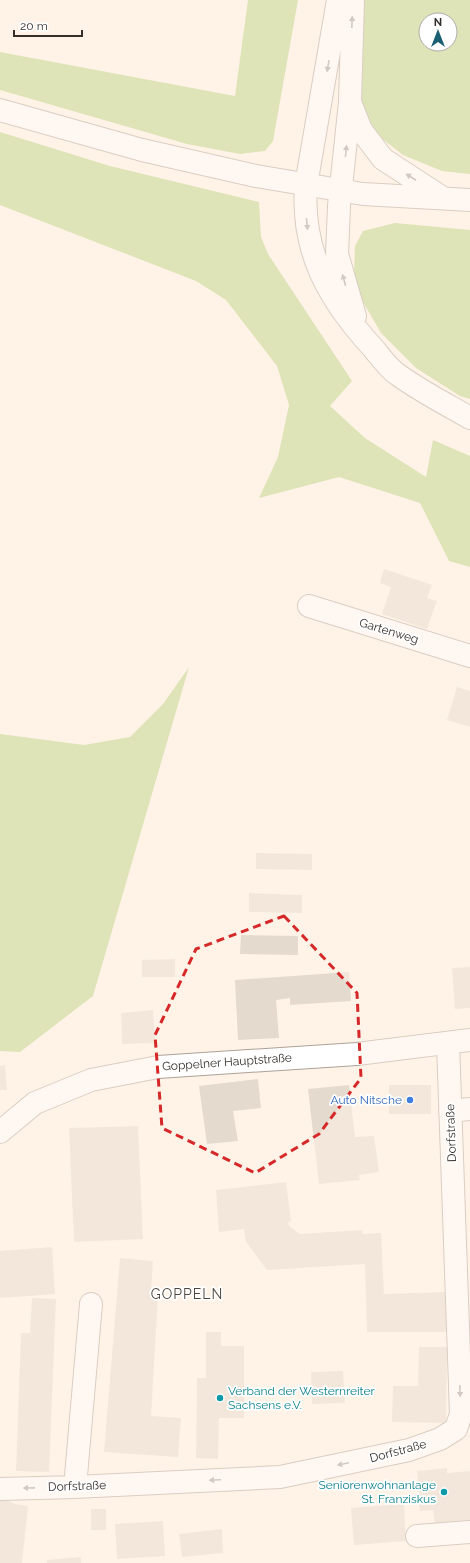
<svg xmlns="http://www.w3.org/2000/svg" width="470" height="1563" font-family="Raleway,sans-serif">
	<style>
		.green { fill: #b6d27c; fill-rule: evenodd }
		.building { fill: #e4dacd }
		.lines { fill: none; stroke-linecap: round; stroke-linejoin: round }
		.minor-casing { stroke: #ada196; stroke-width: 24 }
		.major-casing { stroke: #ada196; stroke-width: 24 }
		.minor { stroke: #fff; stroke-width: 22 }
		.major { stroke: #fff; stroke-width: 22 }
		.oneway { fill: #9a9795 }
		.marked { fill: none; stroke: #d62828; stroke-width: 3; stroke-dasharray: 8 5; stroke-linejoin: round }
		.shop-dot { fill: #3f7fe0; stroke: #fff; stroke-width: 1.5 }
		.culture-dot { fill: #0f9aa8; stroke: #fff; stroke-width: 1.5 }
		.labels { text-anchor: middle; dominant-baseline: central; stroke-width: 3.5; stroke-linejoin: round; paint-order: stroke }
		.street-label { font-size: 12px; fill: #342f2b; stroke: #fff }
		.shop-label { font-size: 12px; fill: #366cbe; stroke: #fff; text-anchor: end }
		.culture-label { font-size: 12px; fill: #0d838f; stroke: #fff; text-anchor: start }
		.quarter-label { font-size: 14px; letter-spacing: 1px; fill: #4e443b; stroke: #fff }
	</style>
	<rect width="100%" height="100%" fill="#fff3e7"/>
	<path class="green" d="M248,0H298L273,141L265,151L240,154L187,144L0,90V52L235,96Z
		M363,0H470V174L442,171L403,155L380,137L365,114L358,88ZM426,20H450V44H426Z
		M0,132L110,166L259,202L261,237L268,254L352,381L330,406L365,438L426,477L433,440L470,456V567L449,561L420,503L339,477L259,498L278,457L289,405L277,366L226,300L196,281L0,205Z
		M395,223L470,230V399L460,396L416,368L381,333L363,302L354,275L355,246L363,231Z
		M189,667L93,996L20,1052L0,1051V734L84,745L130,737L163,704Z"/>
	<path class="building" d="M384,569L432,585L427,598L437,601L427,629L382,614L391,587L380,583Z
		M457,687L470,691V727L447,720Z
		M256,853L312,854V870L256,869Z
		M249,893L302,895V913L249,912Z
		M241,935L298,936V955L240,954Z
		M175,959V977H142V960Z
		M470,967V1008L455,1009L452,968Z
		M349,972L351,1001L290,1005V998L276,1000L279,1038L238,1040L235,980Z
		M153,1010L155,1043L122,1044L121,1013Z
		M5,1065L7,1090H0V1066Z
		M258,1079L261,1108L233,1111L238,1141L207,1144L199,1086Z
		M349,1085L355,1137L374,1136L379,1172L359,1175L360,1180L319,1184L308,1089Z
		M389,1085H431V1114H389Z
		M138,1126L143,1239L74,1242L69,1128Z
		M286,1182L291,1221L288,1222L289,1226L300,1234L362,1230V1234L381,1233L384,1294L446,1292L447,1332H367L365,1264L267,1270L246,1242L244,1229L219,1232L216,1190Z
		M52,1247L55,1294L0,1298V1251Z
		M120,1258L153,1261L151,1294L158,1295L151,1416L181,1418L178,1457L104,1452Z
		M32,1298L56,1299L49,1472L16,1471L21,1333H30Z
		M206,1332H221V1346H244V1418H219L218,1459L196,1458L197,1378H206Z
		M419,1347H447L446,1423L392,1422L393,1386H418Z
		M343,1371L345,1403L312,1404L311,1372Z
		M447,1468V1473L470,1471V1520H468L469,1523L435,1526L433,1510L420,1511L417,1471Z
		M0,1499H4L15,1504L28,1506L22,1563H0Z
		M404,1504L406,1541L354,1545L351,1508Z
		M91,1509H106V1530H91Z
		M163,1521L165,1556L117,1559L115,1524Z
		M222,1529L223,1553L182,1557L179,1534Z
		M81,1557V1563H47V1560Z"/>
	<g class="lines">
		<defs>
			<path id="minor" d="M338,0L306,185C301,252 329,300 373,348C380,356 388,368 397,374C420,391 446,404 470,418
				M353,0L350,102L339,206L337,254L355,316
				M309,606L470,656
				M450,1111L470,1109
				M0,1132L35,1103L91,1080L158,1067L357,1054L470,1040
				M75,1487L91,1304
				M0,1489L75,1487L280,1477L409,1450L440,1439L456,1429L461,1414L448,1043
				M417,1536L470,1532"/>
			<path id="major" d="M350,102L361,130L383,159L443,198
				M0,110L142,150L256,176L363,194L470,200"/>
		</defs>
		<use href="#minor" class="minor-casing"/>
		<use href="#major" class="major-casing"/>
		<use href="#minor" class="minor"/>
		<use href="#major" class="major"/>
	</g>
	<defs><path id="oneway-solid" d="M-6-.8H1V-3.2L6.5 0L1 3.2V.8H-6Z"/></defs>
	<g class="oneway">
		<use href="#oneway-solid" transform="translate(352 22) rotate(-88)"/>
		<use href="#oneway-solid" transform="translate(328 66) rotate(100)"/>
		<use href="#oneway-solid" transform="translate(346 151) rotate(-84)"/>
		<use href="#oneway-solid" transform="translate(411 177) rotate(-147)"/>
		<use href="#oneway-solid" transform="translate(307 224) rotate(85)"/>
		<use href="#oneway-solid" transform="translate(344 280) rotate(-105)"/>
		<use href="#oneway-solid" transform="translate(460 1391) rotate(88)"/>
		<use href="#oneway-solid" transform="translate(343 1464) rotate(168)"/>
		<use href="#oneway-solid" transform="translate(215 1480) rotate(177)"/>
		<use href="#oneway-solid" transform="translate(29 1488) rotate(179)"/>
	</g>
	<path d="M0 0H470V1563H0ZM284,916L357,993L361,1078L319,1134L255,1173L162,1128L155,1035L196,949Z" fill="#fff3e7" fill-opacity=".55" fill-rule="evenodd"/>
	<path class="marked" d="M284,916L357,993L361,1078L319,1134L255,1173L162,1128L155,1035L196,949Z"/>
	<circle class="shop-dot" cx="410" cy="1100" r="4"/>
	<g class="culture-dot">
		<circle cx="220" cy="1398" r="4"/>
		<circle cx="444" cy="1492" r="4"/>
	</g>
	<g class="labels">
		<g class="street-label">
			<text transform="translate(389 631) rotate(17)">Gartenweg</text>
			<text transform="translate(227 1062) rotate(-4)">Goppelner Hauptstraße</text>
			<text transform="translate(451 1133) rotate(-92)">Dorfstraße</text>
			<text transform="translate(398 1451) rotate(-15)">Dorfstraße</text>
			<text transform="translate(77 1486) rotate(-2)">Dorfstraße</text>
		</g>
		<g class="shop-label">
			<text x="402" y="1100">Auto Nitsche</text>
		</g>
		<g class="culture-label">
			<text x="228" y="1391">Verband der Westernreiter<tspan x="228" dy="14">Sachsens e.V.</tspan></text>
			<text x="436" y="1485" text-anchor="end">Seniorenwohnanlage<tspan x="436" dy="14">St. Franziskus</tspan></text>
		</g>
		<g class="quarter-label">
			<text x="187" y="1294">GOPPELN</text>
		</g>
	</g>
	<g transform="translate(438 32)"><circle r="19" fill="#ffffff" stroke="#aeacaa"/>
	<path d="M0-3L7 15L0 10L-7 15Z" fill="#1b5f72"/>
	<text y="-6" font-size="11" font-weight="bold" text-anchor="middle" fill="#342f2b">N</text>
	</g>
	<path d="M14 30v6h68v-6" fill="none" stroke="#342f2b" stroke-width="2"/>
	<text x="20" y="30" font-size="12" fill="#342f2b" stroke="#ffffff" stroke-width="3" paint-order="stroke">20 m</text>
</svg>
